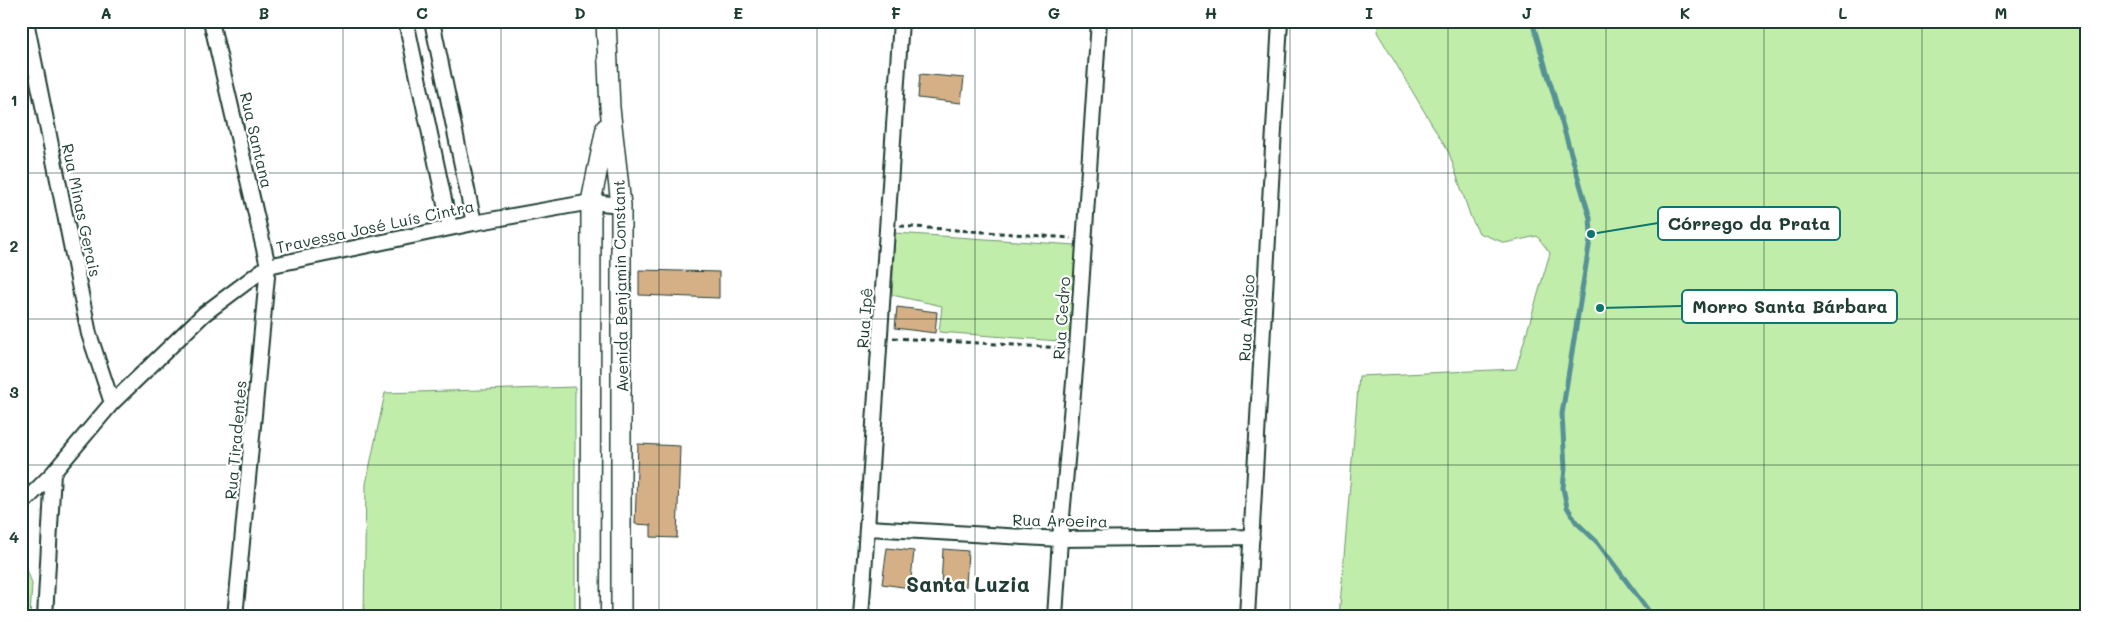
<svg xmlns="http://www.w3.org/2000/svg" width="2107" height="638" font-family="Mali,sans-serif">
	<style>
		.green { fill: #c1edaa; stroke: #70956f }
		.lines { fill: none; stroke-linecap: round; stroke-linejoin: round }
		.stream { stroke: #569295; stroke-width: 5 }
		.building { fill: #d5b087; stroke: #1f3d34 }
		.street-casing { stroke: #1f3d34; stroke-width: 18 }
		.secondary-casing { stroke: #1f3d34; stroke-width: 22 }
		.path { stroke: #1f3d34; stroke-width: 3; stroke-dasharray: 5 4; stroke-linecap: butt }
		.street { stroke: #fff; stroke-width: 14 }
		.secondary { stroke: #fff; stroke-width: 19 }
		.grid { fill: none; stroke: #1f3d34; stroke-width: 1; stroke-opacity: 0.55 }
		.labels { text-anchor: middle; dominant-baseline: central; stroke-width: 4.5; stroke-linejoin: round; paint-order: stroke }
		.street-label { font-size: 16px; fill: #1f3d34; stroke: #fff }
		.district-label { font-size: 21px; font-weight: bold; fill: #1f3d34; stroke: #fff }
		.leader { fill: none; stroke: #0f766e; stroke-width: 2 }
		.callout-dot { fill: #0f766e; stroke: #fff; stroke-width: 2 }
		.callout { fill: #fff; stroke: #0f766e; stroke-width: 2 }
		.callout-label { font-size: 18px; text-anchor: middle; font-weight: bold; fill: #1f3d34 }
		.neatline { fill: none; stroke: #1f3d34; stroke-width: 2 }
		.grid-label { font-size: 16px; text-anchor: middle; font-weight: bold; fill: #1f3d34 }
	</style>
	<rect width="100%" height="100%" fill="#fff"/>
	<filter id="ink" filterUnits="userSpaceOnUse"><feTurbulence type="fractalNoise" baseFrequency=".02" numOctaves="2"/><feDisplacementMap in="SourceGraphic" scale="10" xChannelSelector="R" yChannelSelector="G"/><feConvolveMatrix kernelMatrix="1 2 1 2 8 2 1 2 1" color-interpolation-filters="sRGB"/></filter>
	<g filter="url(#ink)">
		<path class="green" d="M1379,21H2086V617H1339L1359,376L1516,369L1550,253L1537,236L1505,243L1479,233L1471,218L1449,153L1377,32Z
			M895,233L1076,245L1072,342L939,332L942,306L892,295Z
			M575,387V617H364L366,484L385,393Z
			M25,563L32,584L30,617H21V564Z"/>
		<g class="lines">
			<path class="stream" d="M1532,21L1590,218L1591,234L1562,414L1565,468L1563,488L1567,507L1576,522L1598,543L1653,617"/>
		</g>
		<path class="building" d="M920,74L964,78L961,103L918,98Z
			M639,270L719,272V298L639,295Z
			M897,307L937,312L935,333L895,328Z
			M638,444L680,446L677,538L651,537V525L635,524Z
			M887,548L914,551L910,588L882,584Z
			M943,549L968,551L966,587L941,585Z"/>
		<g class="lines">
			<defs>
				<path id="street" d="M26,21L89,334L112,403
					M211,21L268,266L235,617
					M406,21L450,228
					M432,21L474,223
					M21,505L53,473L112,403L204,314L268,266L474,223L591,202L621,205
					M868,528L1060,539L1252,537
					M45,617L53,473
					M861,617L901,21
					M1055,617L1060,539L1077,348L1099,21
					M1247,617L1280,21"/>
				<path id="secondary" d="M606,21L610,108L621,205V617
					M590,617L591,202L606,128"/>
			</defs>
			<use href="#street" class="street-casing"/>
			<use href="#secondary" class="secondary-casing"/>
			<path class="path" d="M900,226L1071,238
				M893,338L1064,348"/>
			<use href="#street" class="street"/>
			<use href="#secondary" class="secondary"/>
		</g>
	</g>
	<path class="grid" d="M185,21V617M343,21V617M501,21V617M659,21V617M817,21V617M975,21V617M1132,21V617M1290,21V617M1448,21V617M1606,21V617M1764,21V617M1922,21V617M21,173H2086M21,319H2086M21,465H2086"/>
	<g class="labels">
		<g class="street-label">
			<text transform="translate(257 140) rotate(77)">Rua Santana</text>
			<text transform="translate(82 210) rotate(78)">Rua Minas Gerais</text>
			<text transform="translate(375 226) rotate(-12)">Travessa José Luís Cintra</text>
			<text transform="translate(620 286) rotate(-91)">Avenida Benjamin Constant</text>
			<text transform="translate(864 318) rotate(-86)">Rua Ipê</text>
			<text transform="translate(1061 318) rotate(-86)">Rua Cedro</text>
			<text transform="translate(1246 318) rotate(-87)">Rua Angico</text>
			<text transform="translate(235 440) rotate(-85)">Rua Tiradentes</text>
			<text transform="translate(1060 520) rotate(1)">Rua Aroeira</text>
		</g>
		<g class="district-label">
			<text x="968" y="583">Santa Luzia</text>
		</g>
	</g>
	<path class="leader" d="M1591 234L1658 223M1600 308L1682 306"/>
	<g class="callout-dot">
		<circle cx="1591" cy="234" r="5"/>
		<circle cx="1600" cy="308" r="5"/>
	</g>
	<g class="callout">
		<rect x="1658" y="207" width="182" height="33" rx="5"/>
		<rect x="1682" y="290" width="215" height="33" rx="5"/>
	</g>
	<g class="callout-label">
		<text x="1749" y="230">Córrego da Prata</text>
		<text x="1790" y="313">Morro Santa Bárbara</text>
	</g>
	<rect width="2107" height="638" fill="none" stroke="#fff" stroke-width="55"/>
	<rect x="28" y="28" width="2052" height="582" class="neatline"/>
	<g class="grid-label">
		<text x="106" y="19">A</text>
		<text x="264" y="19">B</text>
		<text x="422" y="19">C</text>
		<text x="580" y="19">D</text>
		<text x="738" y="19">E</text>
		<text x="896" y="19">F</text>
		<text x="1054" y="19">G</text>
		<text x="1211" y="19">H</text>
		<text x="1369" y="19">I</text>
		<text x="1527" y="19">J</text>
		<text x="1685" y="19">K</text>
		<text x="1843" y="19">L</text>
		<text x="2001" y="19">M</text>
		<text x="14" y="106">1</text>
		<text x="14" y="252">2</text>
		<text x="14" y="398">3</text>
		<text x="14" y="543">4</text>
	</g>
</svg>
